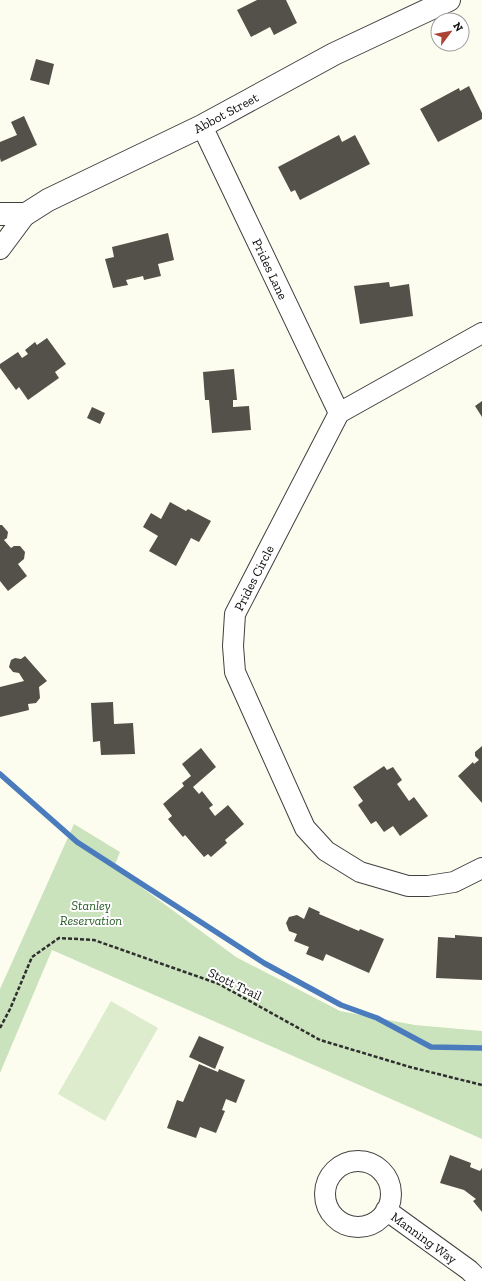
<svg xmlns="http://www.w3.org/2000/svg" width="482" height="1281" font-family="'Zilla Slab',serif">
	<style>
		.green { fill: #cae3bc }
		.pitch { fill: #dceccd }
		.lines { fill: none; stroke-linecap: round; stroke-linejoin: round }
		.stream { stroke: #497bbd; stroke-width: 5.5 }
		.building { fill: #54504a }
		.minor-casing { stroke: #404040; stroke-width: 22 }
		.tertiary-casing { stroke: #404040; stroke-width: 24 }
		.path { stroke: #2f2f2f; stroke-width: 2.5; stroke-dasharray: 4 2; stroke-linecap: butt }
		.minor { stroke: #fff; stroke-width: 20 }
		.tertiary { stroke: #fff; stroke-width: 22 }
		.labels { text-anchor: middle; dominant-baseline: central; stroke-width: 4; stroke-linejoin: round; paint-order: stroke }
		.street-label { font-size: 13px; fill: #0d0d0d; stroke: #fff }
		.park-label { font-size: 13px; font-style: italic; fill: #275c25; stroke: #fff }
	</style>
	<rect width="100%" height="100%" fill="#fdfdef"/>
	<path class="green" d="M74,824L120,852L114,867L236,957L340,1011L415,1025L482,1031V1139L52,950L0,1073V989Z"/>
	<path class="pitch" d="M111,1001L158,1028L105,1121L58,1094Z"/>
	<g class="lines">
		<path class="stream" d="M0,774L77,842L264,963L341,1005L377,1018L431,1047L482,1048"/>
	</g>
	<path class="building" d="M257,0H286L297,23L274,35L270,27L251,37L237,10Z
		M36,59L54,64L49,85L30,80Z
		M469,86L482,113V119L438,142L420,109L459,88L460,91Z
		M24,116L37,145L1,162L0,158V142L17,135L11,122Z
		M339,135L342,142L355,135L370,164L300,200L295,190L291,192L278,167Z
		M168,233L174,260L158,264L161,276L144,280L143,276L126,280L128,285L113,288L105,259L114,257L112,247Z
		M389,282L390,287L409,284L413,316L360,324L354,286Z
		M47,338L66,364L55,372L59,378L28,400L19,387L16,390L0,368V364L18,352L22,358L28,354L25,350L35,342L37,345Z
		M234,369L237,400H233V407L249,406L251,430L212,433L209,400H205L203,372Z
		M482,401V417L475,406Z
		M92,407L105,413L100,424L87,418Z
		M170,502L186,511L188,509L211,521L199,542L191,538L176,566L149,551L158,536L143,527L151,513L161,519Z
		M0,525H2L8,532L7,538L4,540L11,548L14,546H20L25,552L24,559L18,564L27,576L8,591L0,581Z
		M25,656L47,681L39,687L40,698L36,703L28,704L29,710L0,717V687L24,681L19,673L13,672L9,667L11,660L15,658L21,659Z
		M113,702L114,724L133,723L135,754L101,755L100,741L93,742L91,703Z
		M482,746V803L458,776L473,762L474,764L479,760L475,756V752Z
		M201,748L216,767L193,787L199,794L202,791L213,805L209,808L215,816L228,805L244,824L225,840L227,843L211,857L208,854L204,857L185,835L183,837L168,819L172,816L163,804L184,786L182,783L191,776L182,764Z
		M384,766L387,770L393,767L402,780L397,784L409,801L414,797L428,816L400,836L393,826L384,832L376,821L371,824L358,805L363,801L353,787Z
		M309,907L320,912L319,914L359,931L360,929L384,939L369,973L326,954L323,961L306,954L309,947L294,941L297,934L289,931L286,923L289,917L297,915L304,919Z
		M455,935L482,937V980L436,978L438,937L455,938Z
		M199,1036L224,1047L215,1069L189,1057Z
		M199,1064L218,1072L219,1069L245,1080L236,1103L226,1099L222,1110L225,1111L216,1133L200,1127L196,1138L167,1128L177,1100L183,1102Z
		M450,1155L471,1163L470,1167L480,1171L482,1168V1212L473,1201L476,1199L464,1190L440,1183Z"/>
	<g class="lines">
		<defs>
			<path id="minor" d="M202,126L339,413
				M0,249L26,214
				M482,333L339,413L235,614L233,646L235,672L305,828L326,851L360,872L408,886H428L454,882L482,868
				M325 1194a33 33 0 1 1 66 0a33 33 0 1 1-66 0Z
				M386,1210L469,1270L480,1281"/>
			<path id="tertiary" d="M0,214H26L48,200L202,126L334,54L449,0"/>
		</defs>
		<use href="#minor" class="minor-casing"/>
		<use href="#tertiary" class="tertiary-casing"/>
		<path class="path" d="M0,1028L10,1009L32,957L59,938L94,940L219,984L320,1040L410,1067L482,1085"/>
		<use href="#minor" class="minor"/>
		<use href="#tertiary" class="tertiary"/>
	</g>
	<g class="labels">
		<g class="street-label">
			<text transform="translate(226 113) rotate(-28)">Abbot Street</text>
			<text transform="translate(270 269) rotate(65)">Prides Lane</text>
			<text transform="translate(254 578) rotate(-63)">Prides Circle</text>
			<text transform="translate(235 984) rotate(26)">Stott Trail</text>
			<text transform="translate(424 1238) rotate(36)">Manning Way</text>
		</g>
		<g class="park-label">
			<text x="91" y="905">Stanley<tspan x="91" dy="15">Reservation</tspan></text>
		</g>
	</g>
	<g transform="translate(450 32) rotate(58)"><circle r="19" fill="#ffffff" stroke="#9e9e9e"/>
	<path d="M0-3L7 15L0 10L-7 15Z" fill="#ac4436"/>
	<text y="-6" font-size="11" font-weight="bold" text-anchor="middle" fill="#0d0d0d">N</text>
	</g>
</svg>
